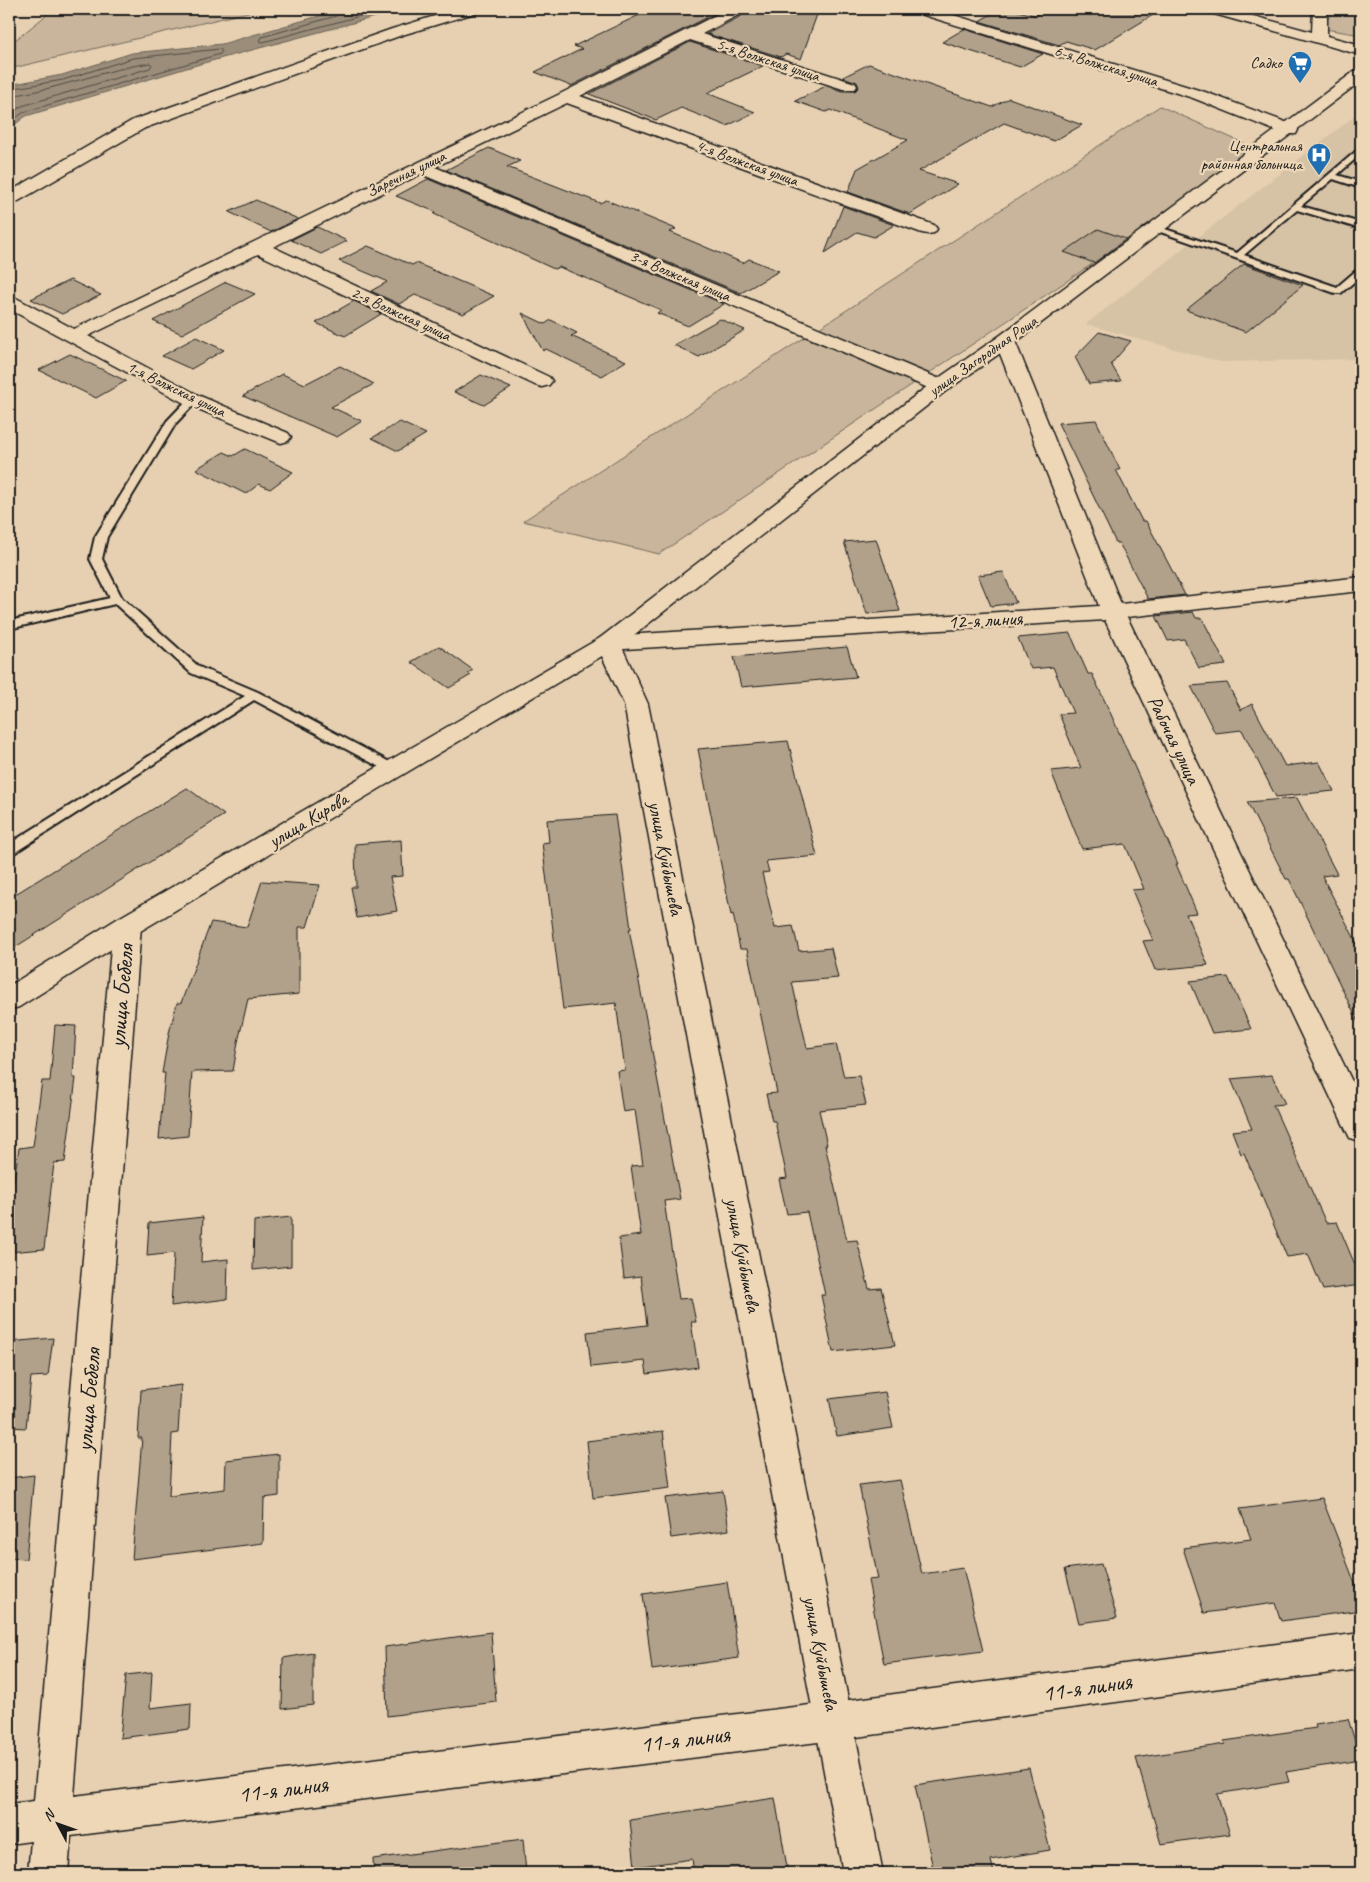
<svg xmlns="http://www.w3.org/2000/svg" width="1370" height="1882" font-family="Caveat,sans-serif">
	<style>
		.built { fill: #d6c2a5 }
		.green { fill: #c8b59b; stroke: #72685c }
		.water { fill: #9b8d7a; stroke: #686054 }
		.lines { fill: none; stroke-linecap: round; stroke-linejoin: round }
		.shore { stroke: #4f4942; stroke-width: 1 }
		.building { fill: #b1a18a; stroke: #1c1c1c }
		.lane-casing { stroke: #1c1c1c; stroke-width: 4 }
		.street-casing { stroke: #1c1c1c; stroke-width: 3 }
		.secondary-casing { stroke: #1c1c1c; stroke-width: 3 }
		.lane { fill: #eed7b7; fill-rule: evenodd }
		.street { fill: #eed7b7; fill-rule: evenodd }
		.secondary { fill: #eed7b7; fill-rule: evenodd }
		.labels { text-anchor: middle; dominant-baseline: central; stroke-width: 4.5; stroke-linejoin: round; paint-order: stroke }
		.far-street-label { font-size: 16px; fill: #1c1c1c; stroke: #eed7b7 }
		.far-poi-label { font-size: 16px; fill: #1c1c1c; stroke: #eed7b7; text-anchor: end }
		.street-label { font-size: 20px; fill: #1c1c1c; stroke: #eed7b7 }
		.near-street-label { font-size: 24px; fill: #1c1c1c; stroke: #eed7b7 }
	</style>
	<rect width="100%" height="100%" fill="#e6d0b1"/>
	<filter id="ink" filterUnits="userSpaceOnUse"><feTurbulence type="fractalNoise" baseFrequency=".02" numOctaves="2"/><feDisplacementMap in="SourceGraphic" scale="10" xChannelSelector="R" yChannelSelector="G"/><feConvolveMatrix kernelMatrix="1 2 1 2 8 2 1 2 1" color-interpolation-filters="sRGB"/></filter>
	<g filter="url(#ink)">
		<path class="built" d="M1361,111V359L1221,362L1086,324Z"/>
		<path class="green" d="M54,9H261L9,69V45Z
			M1337,9H1361V35L1319,28Z
			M1160,106L1261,151L659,554L523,521Z"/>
		<path class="water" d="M343,9H405L200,64L26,116L9,129V85L62,75L132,53L222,44Z"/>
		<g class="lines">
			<path class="shore" d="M341,9L340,13L336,16L262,37L260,41L263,42L386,9
				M9,89L63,80L133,58L220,49L222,51L220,54L24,112L9,123
				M9,96C57,90 102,70 150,63L152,65L150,68L22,106L9,115"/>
		</g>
		<path class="building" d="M652,9H724L571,86L535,72L582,49L574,46Z
			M748,9H819L801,59L786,54L781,57L707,34L745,14Z
			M1011,9L1037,16L1038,9H1163L1095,50L1066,41L1059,45L979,21L999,10L1006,12Z
			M964,29L1043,54L1020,67L942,42Z
			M690,42L763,66L707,93L755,112L727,126L681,108L656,120L589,94Z
			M869,64L992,107L1009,98L1082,125L1054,141L1004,123L919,171L958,184L910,214L848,192L857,169L908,140L830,110L826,112L795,101L826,86L842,91H855L859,87L857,82L843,77Z
			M489,148L520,161L507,167L600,203L606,200L676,229L670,232L743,263L749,259L779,271L741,293L446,170Z
			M428,179L724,304L688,326L657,313L661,310L559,267L554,269L434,214L436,212L396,196Z
			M256,200L298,219L271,232L229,212Z
			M843,206L894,225L874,237L857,232L825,253Z
			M317,227L347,241L321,254L291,240Z
			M1098,229L1126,239L1094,263L1064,252Z
			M368,246L412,265L416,263L494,296L463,314L415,295L399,304L371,291L387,282L384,280L339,261Z
			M1244,264L1303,285L1246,332L1186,310Z
			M70,280L101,295L62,314L31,299Z
			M226,282L255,294L182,334L153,321Z
			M354,301L381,314L345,336L316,323Z
			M522,313L545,324L551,320L577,333L571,336L626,361L602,376L546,349L543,351Z
			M720,319L745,330L699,357L674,345Z
			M1099,332L1131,341L1111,364L1121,381L1089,384L1075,357Z
			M196,337L224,350L191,369L162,356Z
			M70,354L126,381L96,398L39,370Z
			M340,366L374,384L331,407L362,421L337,437L243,396L282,374L305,384Z
			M481,375L511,388L484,405L454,392Z
			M1096,420L1120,470H1116L1142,521H1146L1185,595L1148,599L1119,543H1116L1058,423Z
			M400,422L426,434L398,451L372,438Z
			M245,449L293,472L270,489L259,484L246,494L196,469L224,452L233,456Z
			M876,539L900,611L867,614L844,542Z
			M1003,572L1016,603L991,606L978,575Z
			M1193,612L1196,618H1202L1226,665L1199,668L1184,639L1168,641L1156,616Z
			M1070,633L1088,674H1092L1109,710L1178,864H1176L1197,913L1186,914L1208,965L1155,970L1143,941L1153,940L1132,890L1144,889L1125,844L1082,849L1051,771L1081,768L1059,714L1073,713L1053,667L1031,669L1018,638Z
			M439,646L473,670L468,673L471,675L449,688L411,662Z
			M847,647L856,677L741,687L734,657Z
			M1227,683L1241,710L1252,704L1285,766L1319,762L1334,791L1276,797L1242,730L1215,733L1191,686Z
			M788,741L817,856L766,861L769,872L762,873L775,928L793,926L799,951L831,948L838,978L792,982L807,1048L836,1044L844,1077L859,1076L866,1105L819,1110L827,1145H825L847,1241L857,1240L869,1289L881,1288L895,1345L833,1352L821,1295H825L807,1212L787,1214L779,1179L787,1178L775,1121H772L766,1094L777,1093L747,949H740L733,914L731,915L698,749Z
			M187,788L224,815L9,951V898Z
			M1297,798L1337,874L1322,876L1361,951V1028L1289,879H1286L1247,802Z
			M615,815L631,929H629L680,1199L664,1201L679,1299L691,1298L696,1322H691L698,1367L647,1374L645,1361L591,1367L587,1332L647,1325L641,1276L624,1278L619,1238L641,1235L631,1166L643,1165L635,1110L623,1112L617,1071L625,1070L616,1003L563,1009L542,843L549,842L547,820Z
			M401,840L403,876L390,877L397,911L357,918L351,887H356L355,844Z
			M262,881L320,885L307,927H299V994L248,999L238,1042L233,1071L192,1072L188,1136L159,1139L165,1073H162L169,1033L177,1003H181L211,922L247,927Z
			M1228,977L1251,1029L1212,1033L1190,981Z
			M55,1025L76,1026L73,1078H76L65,1162L54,1163L44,1249L9,1252V1210L19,1148L33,1146L42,1081H50Z
			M1272,1075L1285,1104L1273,1105L1326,1223L1337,1222L1361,1279V1285L1323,1290L1308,1254L1287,1257L1244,1153L1241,1154L1232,1131L1252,1129L1231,1079Z
			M203,1217L201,1262L228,1259L227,1299L171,1306L174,1253L147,1256L149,1223Z
			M291,1217V1266L253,1270L254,1221Z
			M53,1338L48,1376L31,1377L26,1428L9,1427V1342Z
			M181,1385L178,1433L172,1434L169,1496L225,1489L226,1460L279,1454V1496L264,1498L263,1543L132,1559L142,1438H138L141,1390Z
			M885,1392L893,1428L837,1436L829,1399Z
			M663,1431L670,1488L593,1498L587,1441Z
			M34,1475L26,1559L9,1558V1478Z
			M900,1480L922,1574L963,1568L983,1651L884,1664L868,1580L878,1579L859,1485Z
			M723,1491L729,1530L671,1538L665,1498Z
			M1322,1498L1361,1599V1610L1281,1621L1275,1603L1204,1613L1183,1548L1251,1539L1240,1509Z
			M1101,1564L1117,1618L1079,1623L1065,1569Z
			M727,1582L739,1658L652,1670L643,1594Z
			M491,1632L496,1702L387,1716L385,1647Z
			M313,1653V1705L282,1709L283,1658Z
			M152,1672L150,1708L191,1703L190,1729L120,1738L126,1675Z
			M1348,1719L1361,1760L1286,1772L1289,1782L1217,1794L1230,1834L1161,1844L1136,1758L1225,1744L1224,1741L1316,1728L1315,1724Z
			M1029,1768L1050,1850L991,1860L994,1873H934L915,1785Z
			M775,1798L788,1873H694L692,1859L635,1867L630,1820Z
			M523,1839L526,1873H374L373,1859Z"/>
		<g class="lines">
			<defs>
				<path id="lane" d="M1361,147V154L1337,175L1361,182V188L1333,179L1301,206L1361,223V229L1297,210L1244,255L1337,287L1358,269L1361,268V276L1341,293H1335L1152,229L1156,226L1237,253Z
					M193,397L198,400L176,423L107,537L102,559L122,598L199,667L258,692L397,766L399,769L397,772H389L254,700L14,853L9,855V844L245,696L191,673L115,604L9,629V621L110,598L90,559L95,537L167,421L189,398Z"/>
				<path id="street" d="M458,9H480L478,12L402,35L145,128L15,203L9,204V192L133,120L392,29Z
					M728,9H746L744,12L702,34L855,83L857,86L855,89H843L690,40L580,96L934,225L937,229L934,233L928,234L922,233L567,103L435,167L947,382L950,386L947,390L940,392L933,390L421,174L273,247L549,377L552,381L549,385L542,387L535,385L258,254L88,336L200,396L288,433L291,437L288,441L281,443L186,404L9,309V296L16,298L74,329L560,94Z
					M912,9H934L1205,92L1296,126L1298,130L1296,134H1284L1193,98L914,12Z
					M1205,9H1228L1312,32L1313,9H1327V36L1361,45V55L1207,12Z
					M1005,335L1012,337L1015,341L1121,604L1361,577V591L1127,617L1361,1100V1142L1350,1138L1346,1130L1105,620L608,650L600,648L596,643L600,638L608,636L1099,606L995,341L998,337Z
					M127,916L137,919L141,926L74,1796L834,1702L1361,1633V1669L834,1740L71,1836L68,1873H28L31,1841L9,1844V1804L34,1801L113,926L117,919Z"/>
				<path id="secondary" d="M1361,69V81L1012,345L947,390L621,645L648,704L883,1873H843L624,704L602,656L137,933L19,1007L9,1010V986L117,919L600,638L933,382L998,337L1355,71Z"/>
			</defs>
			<use href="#lane" class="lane-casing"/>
			<use href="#street" class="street-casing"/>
			<use href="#secondary" class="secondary-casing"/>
			<use href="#lane" class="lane"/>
			<use href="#street" class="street"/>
			<use href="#secondary" class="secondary"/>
		</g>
	</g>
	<defs>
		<symbol id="supermarket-pin" viewBox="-11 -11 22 30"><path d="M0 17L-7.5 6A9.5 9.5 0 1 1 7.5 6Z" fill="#1f6fb2" stroke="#eed7b7"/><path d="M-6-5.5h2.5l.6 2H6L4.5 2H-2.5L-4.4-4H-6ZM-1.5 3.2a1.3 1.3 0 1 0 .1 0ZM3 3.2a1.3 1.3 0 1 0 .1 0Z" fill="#fff"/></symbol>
		<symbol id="hospital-pin" viewBox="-11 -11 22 30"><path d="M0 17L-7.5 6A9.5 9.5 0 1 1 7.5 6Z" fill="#1f6fb2" stroke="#eed7b7"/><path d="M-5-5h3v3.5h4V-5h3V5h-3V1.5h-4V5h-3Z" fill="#fff"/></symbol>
	</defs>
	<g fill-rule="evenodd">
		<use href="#supermarket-pin" x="1286" y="49" width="28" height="38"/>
		<use href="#hospital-pin" x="1305" y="141" width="28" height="38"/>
	</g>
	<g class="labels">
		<g class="far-street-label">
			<text transform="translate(768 60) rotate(18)">5-я Волжская улица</text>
			<text transform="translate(1106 66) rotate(17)">6-я Волжская улица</text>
			<text transform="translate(747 163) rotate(20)">4-я Волжская улица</text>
			<text transform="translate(406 174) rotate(-26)">Заречная улица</text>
			<text transform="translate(680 276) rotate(23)">3-я Волжская улица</text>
			<text transform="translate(401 314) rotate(25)">2-я Волжская улица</text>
			<text transform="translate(983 356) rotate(-35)">улица Загородная Роща</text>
			<text transform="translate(176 389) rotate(26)">1-я Волжская улица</text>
		</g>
		<g class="far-poi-label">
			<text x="1282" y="63">Садко</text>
			<text x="1302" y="146">Центральная<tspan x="1302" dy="18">районная больница</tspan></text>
		</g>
		<g class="street-label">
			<text transform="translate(985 620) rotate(-3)">12-я линия</text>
			<text transform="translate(1174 740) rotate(64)">Рабочая улица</text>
			<text transform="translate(308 820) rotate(-31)">улица Кирова</text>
			<text transform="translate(666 858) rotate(79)">улица Куйбышева</text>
			<text transform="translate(743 1255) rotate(79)">улица Куйбышева</text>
			<text transform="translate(821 1653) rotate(79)">улица Куйбышева</text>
		</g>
		<g class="near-street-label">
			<text transform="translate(121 996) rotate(-85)">улица Бебеля</text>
			<text transform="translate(88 1400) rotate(-85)">улица Бебеля</text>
			<text transform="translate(1087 1687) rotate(-8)">11-я линия</text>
			<text transform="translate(685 1739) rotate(-7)">11-я линия</text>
			<text transform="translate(283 1789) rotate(-7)">11-я линия</text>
		</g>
	</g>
	<rect width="1370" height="1882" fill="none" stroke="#eed7b7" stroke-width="30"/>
	<rect x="15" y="15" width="1340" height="1852" fill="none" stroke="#1c1c1c" stroke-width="2" filter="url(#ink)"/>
	<g transform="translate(58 1824) rotate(311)" stroke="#eed7b7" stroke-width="4" paint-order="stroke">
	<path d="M0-4L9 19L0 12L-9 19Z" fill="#1c1c1c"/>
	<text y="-8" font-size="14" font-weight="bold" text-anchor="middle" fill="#1c1c1c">N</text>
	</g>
</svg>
